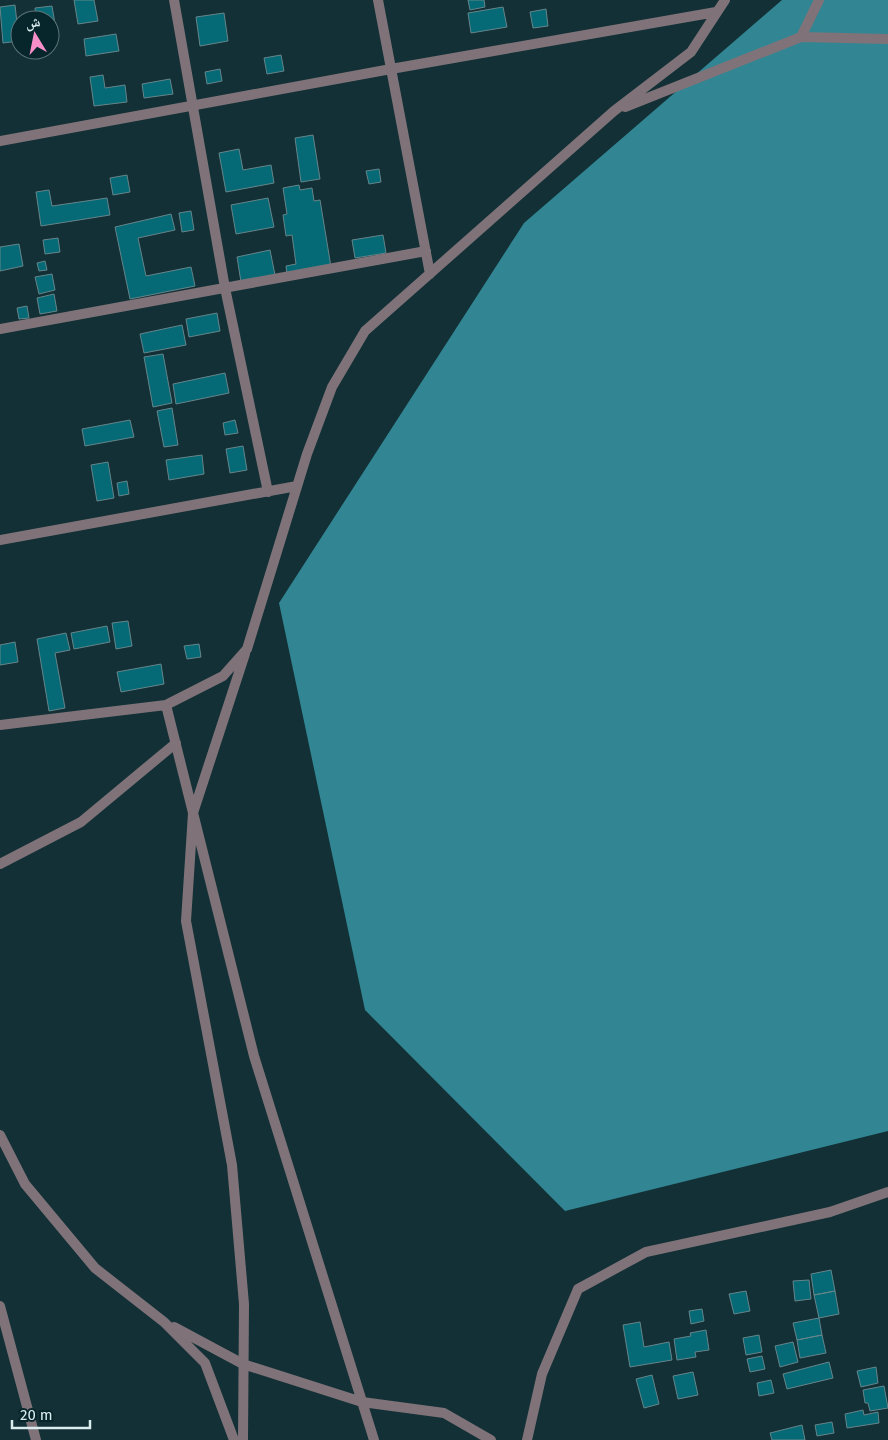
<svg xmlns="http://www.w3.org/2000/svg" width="888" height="1440" font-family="'Fira Sans','Noto Naskh Arabic',sans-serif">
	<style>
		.water { fill: #328693 }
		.building { fill: #056a76; stroke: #65858a }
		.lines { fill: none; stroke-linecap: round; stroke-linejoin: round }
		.minor { stroke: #7f7379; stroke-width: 10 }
	</style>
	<rect width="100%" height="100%" fill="#123035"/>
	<path class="water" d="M782,0H888V1131L565,1211L365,1010L279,603L524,223Z"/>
	<path class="building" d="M74,0H94L98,21L78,24Z
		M468,0H484L485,7L470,10Z
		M15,5L19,41L3,43L0,7Z
		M52,6L57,36L50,37V20H36L35,8Z
		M503,7L507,27L471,33L468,13Z
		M546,9L548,26L533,28L530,12Z
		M224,13L228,41L200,46L196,17Z
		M116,34L119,51L86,56L84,39Z
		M281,55L284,71L267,74L264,58Z
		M220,69L222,81L207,84L205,72Z
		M103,75L105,88L125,85L127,102L94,106L90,77Z
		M170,79L173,94L144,98L142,84Z
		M313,135L320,179L301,182L295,138Z
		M239,149L243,170L271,165L274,183L226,192L219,153Z
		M379,169L381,182L369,184L366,171Z
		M127,175L130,192L113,195L110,178Z
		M299,185L300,190L312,188L314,201L320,200L331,267L287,274L286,266L296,264L292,235L286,236L283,215L287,214L283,188Z
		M49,190L52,206L107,198L110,215L41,226L36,192Z
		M268,198L274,227L236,234L231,205Z
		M191,211L194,230L182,232L179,213Z
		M171,214L175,230L138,238L146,276L191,267L195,286L130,299L115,227Z
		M383,235L386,253L355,258L352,240Z
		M58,238L60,252L45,254L43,240Z
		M19,244L23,266L0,271V247Z
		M270,250L275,275L241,282L237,257Z
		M45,261L47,270L39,271L37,263Z
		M52,274L55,290L39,294L35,277Z
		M54,294L57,311L40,314L37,298Z
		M27,306L29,318L19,319L17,308Z
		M217,313L220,331L189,337L186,319Z
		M182,325L186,345L144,353L140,334Z
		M163,354L172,403L153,407L144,357Z
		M225,373L229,393L176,404L173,384Z
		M172,408L178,445L164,447L157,411Z
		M130,420L134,437L85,446L82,429Z
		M235,420L238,433L225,435L223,423Z
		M243,446L247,470L230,473L226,449Z
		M202,455L204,474L169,480L166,460Z
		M108,462L114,498L97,501L91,465Z
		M127,481L129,494L119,496L117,483Z
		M128,621L132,646L116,649L112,623Z
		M107,626L110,642L74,649L71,633Z
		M66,633L70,650L55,653L65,708L49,711L37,639Z
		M15,642L18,662L0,665V645Z
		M199,644L201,657L187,659L184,646Z
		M161,664L164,684L121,692L117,672Z
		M831,1270L835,1291L814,1295L811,1274Z
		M809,1280L811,1299L795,1301L793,1281Z
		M746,1291L750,1311L734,1314L729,1294Z
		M835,1291L839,1314L819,1318L814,1295Z
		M702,1309L704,1321L691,1324L689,1311Z
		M819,1318L822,1335L797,1340L793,1323Z
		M640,1322L644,1347L669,1342L672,1360L630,1367L623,1325Z
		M706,1330L709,1350L695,1352L696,1357L677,1360L674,1339L691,1336L690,1333Z
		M759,1335L762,1352L746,1355L743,1338Z
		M822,1335L826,1353L800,1358L797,1340Z
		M793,1342L798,1362L780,1367L775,1346Z
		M762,1356L765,1369L750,1372L747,1359Z
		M829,1362L833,1378L787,1389L783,1374Z
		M876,1367L878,1383L861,1387L857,1371Z
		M693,1372L698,1395L678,1399L673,1376Z
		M652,1375L659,1404L644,1408L636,1379Z
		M771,1380L774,1393L759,1396L757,1383Z
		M884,1386L888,1408L870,1411L868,1403H865L863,1390Z
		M863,1410L864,1415L878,1412L879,1423L847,1428L845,1414Z
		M832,1422L834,1433L817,1436L815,1425Z
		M802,1425L805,1440H772L770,1433Z"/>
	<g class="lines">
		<path class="minor" d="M174,0L225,288L268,492
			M378,0L430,274
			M801,37L819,0
			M625,107L801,37L888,39
			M0,141L391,69L716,12
			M0,329L426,251
			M0,540L297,486
			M166,705L254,1056L374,1440
			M0,725L166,705L223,676L247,649L307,454L332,387L365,331L614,111L691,52L725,0
			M0,864L81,822L176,743
			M0,1135L25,1184L95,1268L164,1322L205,1363L234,1440
			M0,1306L36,1440
			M174,1327L243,1364L362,1402L444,1413L491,1440
			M243,1440L244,1304L232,1165L186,921L193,813L245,654
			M527,1440L542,1374L578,1289L646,1252L830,1212L888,1192"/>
	</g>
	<g transform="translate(35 35) rotate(350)"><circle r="24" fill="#07262b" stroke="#5c7579"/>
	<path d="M0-4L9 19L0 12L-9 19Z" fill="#f98fc9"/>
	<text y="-8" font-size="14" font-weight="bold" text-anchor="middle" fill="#dbecee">ش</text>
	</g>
	<path d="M12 1420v8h78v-8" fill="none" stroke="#dbecee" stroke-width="2.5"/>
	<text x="20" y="1420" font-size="15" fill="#dbecee" stroke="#07262b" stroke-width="4" paint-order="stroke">20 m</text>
</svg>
